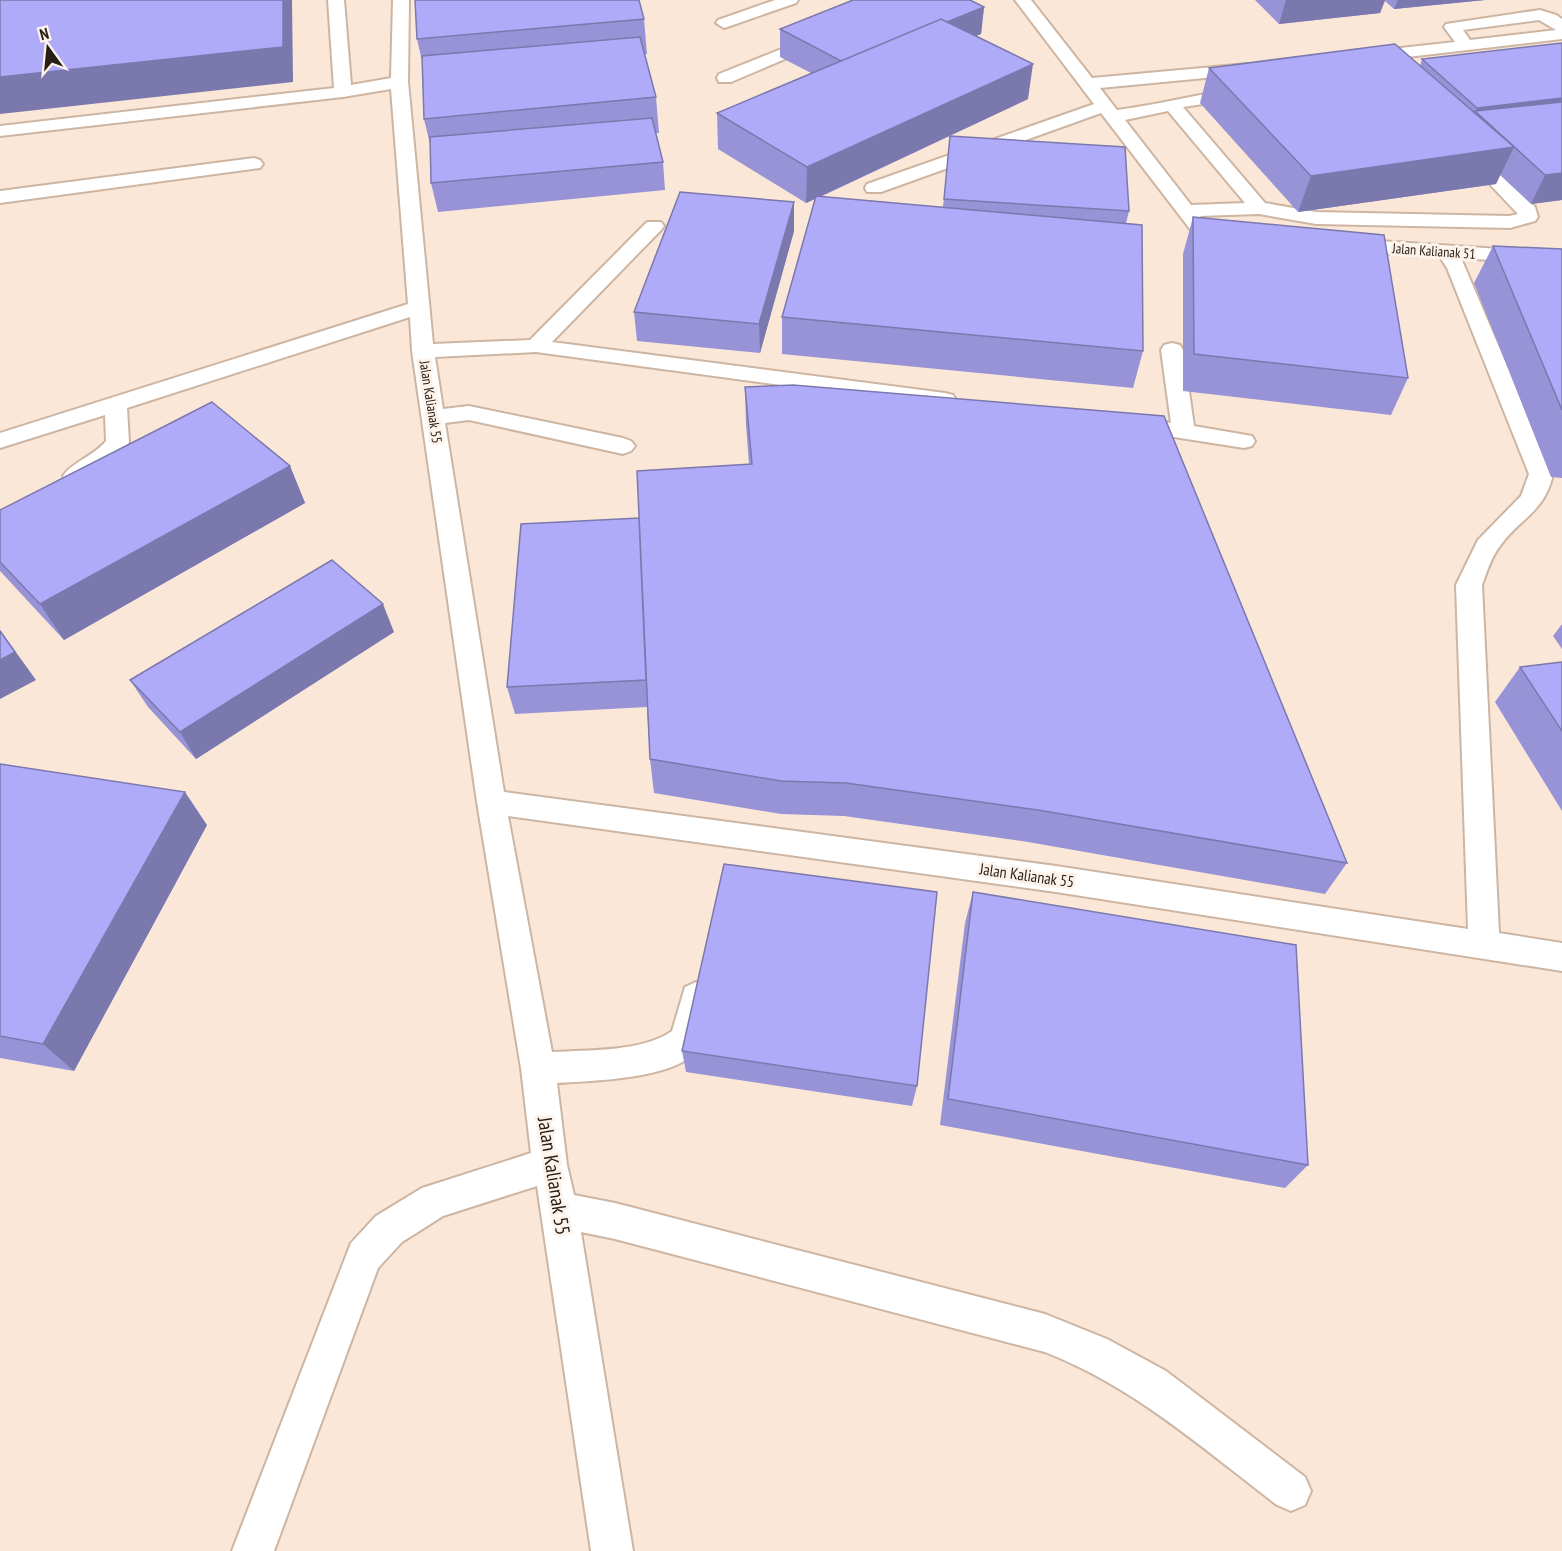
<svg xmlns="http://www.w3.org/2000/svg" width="1562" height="1551" font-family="'PT Sans Narrow',sans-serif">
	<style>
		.built { fill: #fbe7d8 }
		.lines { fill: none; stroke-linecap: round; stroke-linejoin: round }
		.service-casing { stroke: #cdb5a2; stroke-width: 4 }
		.service { fill: #fff; fill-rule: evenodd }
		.wall { fill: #9793d6 }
		.shaded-wall { fill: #7b78ae }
		.building { fill: #b0abf9; stroke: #7b78ae; stroke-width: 1.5 }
		.labels { text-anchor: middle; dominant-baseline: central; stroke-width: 6; stroke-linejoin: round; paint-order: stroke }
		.far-street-label { font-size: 14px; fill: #271e17; stroke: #fdf3eb }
		.street-label { font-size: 16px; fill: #271e17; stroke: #fdf3eb }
		.near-street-label { font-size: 20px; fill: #271e17; stroke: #fdf3eb }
	</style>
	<rect width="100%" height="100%" fill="#fdf3eb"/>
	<path class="built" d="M0,0H1562V1551H0Z"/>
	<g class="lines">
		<defs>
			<path id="service" d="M328,0H344L351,85L391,78L393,0H409L408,82L433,344L530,340L647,222H661L664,226L661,230L552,342L945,393L953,395L956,400L953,405L945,407L536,352L435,357L443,409L469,406L623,438L631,441L635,446L631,451L623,454L469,420L445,423L504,792L1056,866L1468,929L1456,585L1478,540L1521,496L1529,474L1447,268L1440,257L1349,251L1342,249L1339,245L1342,241L1349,239L1562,253V265L1461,258L1553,474C1545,512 1520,518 1500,546C1491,557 1487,572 1482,585L1499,933L1562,943V971L1056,892L508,816L552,1052C587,1050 643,1052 672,1031L685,987L696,982L707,987C713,999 710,1009 707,1022C704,1032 701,1045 695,1052C673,1079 590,1081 557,1083L567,1165L574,1195L615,1203L1045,1314L1107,1339L1166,1371L1305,1477L1311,1491L1305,1505L1291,1511L1277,1505C1201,1447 1134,1387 1045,1352L615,1239L581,1232L633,1551H591L537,1186L443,1216L402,1242L378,1268L274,1551H232L351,1243L376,1216L422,1188L531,1153L521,1068L477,802L412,351L410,317L127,408L129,442C118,460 90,488 67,482L63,476C72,462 94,456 106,441L105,415L0,448V433L408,304L391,89L343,97L0,136V126L334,88Z
				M775,0H798L796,3L730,26L724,28L716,23L718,20Z
				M1015,0H1031L1092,78L1247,64L1253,65L1255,69L1253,73L1247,74L1100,88L1117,110C1158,105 1197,94 1238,89L1244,90L1247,94L1244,98L1183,107L1265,203L1316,212L1509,216L1518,214L1465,158L1462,154L1465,150H1477L1535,207L1538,217L1535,221L1510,228L1316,224L1259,214L1200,216C1210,228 1228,224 1235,234L1232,238C1217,242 1203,235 1190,229L1101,113L881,192H867L865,188L867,184L1094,104ZM1168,111L1245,203L1191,205L1125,120Z
				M1540,10L1556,15L1562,19V39L1364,62L1356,57L1364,52L1455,42L1444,27L1446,24ZM1539,20L1556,30L1470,40L1463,30Z
				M814,36L820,38L822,41L820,44L731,82H719L717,78L719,74Z
				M254,158L260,160L263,164L260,168L0,203V191Z
				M1172,343L1180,345L1183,350L1194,426L1252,436L1255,441L1252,446L1244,448L1123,429L1120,424L1123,419L1131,417L1171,423L1161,350L1164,345Z"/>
		</defs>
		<use href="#service" class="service-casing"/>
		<use href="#service" class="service"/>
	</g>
	<path class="wall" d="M1255,0H1485L1394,9L1385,1L1380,13L1279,24Z
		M984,7L981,34L975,36L1028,99L820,197L943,207L950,136L1129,211L1126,223L1143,351L1133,388L782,354V317L815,199L806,203L718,149L717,113L811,73L780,57V29Z
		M644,19L647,54H645L656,97L659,133H656L663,162L665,190L438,212L431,183L430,144L424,119L422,61L417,39Z
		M1562,43V200L1531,204L1500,175L1496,184L1298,212L1200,103L1209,68L1420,66L1422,59Z
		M794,202V231L760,353L637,341L634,312Z
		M1193,217L1408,378L1391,415L1183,391V254Z
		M1493,246L1562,249V478L1551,477L1474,283Z
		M745,387L1347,863L1325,894L1028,842L844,816L781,814L654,793L650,759L647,707L515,714L507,687L639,518L749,464L746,425Z
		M290,466L305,503L64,640L0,571V510Z
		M1562,624V649L1553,636Z
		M394,632L196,759L148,707L130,680Z
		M1562,662V811L1495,702L1520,667Z
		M0,764L207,825L74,1071L0,1058Z
		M973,892L1308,1165L1285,1188L940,1125L965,923Z
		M682,1051L917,1086L912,1106L686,1072Z"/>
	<path class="shaded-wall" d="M283,0H292L293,82L0,114V77Z
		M1286,0H1385L1380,13L1279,24Z
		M1398,0H1485L1394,9Z
		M984,7L981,34L847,92L848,65Z
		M1033,64L1028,99L806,203L807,167Z
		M1562,98V124L1475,111L1464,136L1477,108Z
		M1514,147L1496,184L1298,212L1311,176Z
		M1562,173V200L1531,204L1545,175Z
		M794,202V231L760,353L759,324Z
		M290,466L305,503L64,640L40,604Z
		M383,604L394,632L196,759L180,732Z
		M0,630L36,680L0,699Z
		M185,792L207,825L74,1071L43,1044Z"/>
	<path class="building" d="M0,0H283V47L0,77Z
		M415,0H639L644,19L417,39Z
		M853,0H970L984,7L947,22L941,19L841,61L780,29Z
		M941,19L1033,64L807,167L717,113Z
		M640,37L656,97L424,119L422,56Z
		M1562,43V98L1477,108L1422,59Z
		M1395,44L1514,147L1311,176L1209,68Z
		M1562,102V173L1545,175L1475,111Z
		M652,118L663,162L431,183L430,137Z
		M950,136L1125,147L1129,211L944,199Z
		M680,192L794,202L759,324L634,312Z
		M816,196L1142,225L1143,351L782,317Z
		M1193,217L1384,235L1408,378L1194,354Z
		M1493,246L1562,249V410Z
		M793,385L1164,416L1347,863L1038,810L846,783L781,781L650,759L637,471L752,464L745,387Z
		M212,402L290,466L40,604L0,562V510Z
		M639,518L646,680L507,687L521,524Z
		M332,560L383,604L180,732L130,680Z
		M0,631L15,652L0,660Z
		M1562,662V731L1520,667Z
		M0,764L185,792L43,1044L0,1036Z
		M724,864L937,892L917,1086L682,1051Z
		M973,892L1296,945L1308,1165L948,1099Z"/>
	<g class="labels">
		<g class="far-street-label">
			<text transform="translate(1434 251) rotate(4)">Jalan Kalianak 51</text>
			<text transform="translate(431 402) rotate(81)">Jalan Kalianak 55</text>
		</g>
		<g class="street-label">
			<text transform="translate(1027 875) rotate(8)">Jalan Kalianak 55</text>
		</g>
		<g class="near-street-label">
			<text transform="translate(554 1176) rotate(81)">Jalan Kalianak 55</text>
		</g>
	</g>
	<g transform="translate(48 48) rotate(345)" stroke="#fdf3eb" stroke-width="4.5" paint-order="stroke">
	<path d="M0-4.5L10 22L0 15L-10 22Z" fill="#271e17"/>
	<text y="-9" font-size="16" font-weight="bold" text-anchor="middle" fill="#271e17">N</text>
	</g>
</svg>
